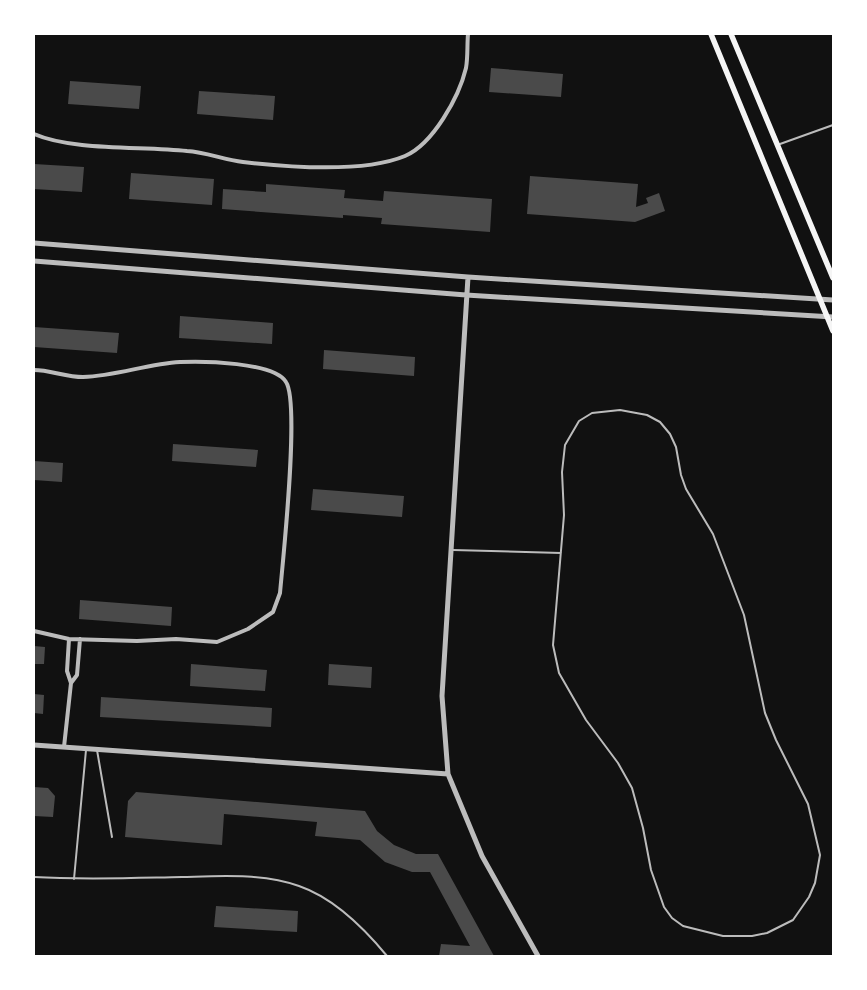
<svg xmlns="http://www.w3.org/2000/svg" width="867" height="990" font-family="'Archivo Narrow',sans-serif">
	<style>
		.building { fill: #4a4a4a }
		.lines { fill: none; stroke-linecap: round; stroke-linejoin: round }
		.service { stroke: #bcbcbc; stroke-width: 2 }
		.minor { stroke: #bcbcbc; stroke-width: 4 }
		.tertiary { stroke: #bcbcbc; stroke-width: 5 }
		.secondary { stroke: #f5f5f5; stroke-width: 5.5 }
	</style>
	<rect width="100%" height="100%" fill="#111"/>
	<path class="building" d="M491,68L563,74L561,97L489,92Z
		M70,81L141,86L139,109L68,104Z
		M199,91L275,96L273,120L197,114Z
		M34,164L84,167L82,192L34,189Z
		M131,173L214,179L212,205L129,199Z
		M530,176L638,184L636,207L648,203L646,198L659,193L665,211L635,222L527,214Z
		M266,184L345,190L344,198L383,201L384,191L492,199L490,232L381,224L382,218L343,215V218L222,209L223,189L266,192Z
		M180,316L273,323L272,344L179,338Z
		M34,327L119,333L117,353L34,347Z
		M324,350L415,357L414,376L323,369Z
		M173,444L258,450L256,467L172,461Z
		M34,461L63,463L62,482L34,480Z
		M313,489L404,496L402,517L311,510Z
		M80,600L172,607L171,626L79,619Z
		M34,646L45,647L44,664H34Z
		M191,664L267,670L265,691L190,686Z
		M329,664L372,667L371,688L328,685Z
		M34,694L44,695L43,714L34,713Z
		M101,697L272,708L271,727L100,717Z
		M34,787L48,788L55,796L53,817L34,816Z
		M136,792L365,811L377,831L394,845L416,854H438L494,956H439L441,944L470,946L430,872H412L385,862L360,840L315,836L317,822L224,814L222,845L125,837L128,801Z
		M216,906L298,911L297,932L214,927Z"/>
	<g class="lines">
		<path class="service" d="M780,144L833,125
			M620,410L647,415L660,422L670,434L676,447L681,475L686,489L713,534L744,615L765,713L776,740L808,804L820,855L815,883L809,897L793,920L767,933L752,936H723L683,926L672,918L664,907L651,870L643,828L632,788L618,763L586,720L559,673L553,645L564,515L562,472L565,445L579,421L592,413Z
			M453,550L561,553
			M97,750L112,837
			M34,877C83,880 132,878 182,877C220,876 262,873 299,886C334,898 364,928 387,956
			M74,879L86,750"/>
		<path class="minor" d="M34,134C73,151 142,146 187,151C206,152 224,160 243,162C287,167 364,173 405,156C433,144 459,97 466,68C468,57 467,45 468,34
			M34,370C50,370 66,377 83,377C116,376 147,364 180,362C202,361 274,362 286,382C300,403 283,559 280,593L273,612L248,629L217,642L176,639L137,641L69,639L34,631
			M71,683L77,675L80,639
			M64,747L71,683L67,671L69,639"/>
		<path class="tertiary" d="M34,243L468,277L833,300
			M34,261L466,295L833,317
			M468,277L442,696L448,774L482,856L538,956
			M34,745L448,774"/>
		<path class="secondary" d="M711,34L833,331
			M731,34L833,278"/>
	</g>
	<rect width="867" height="990" fill="none" stroke="#ffffff" stroke-width="70"/>
</svg>
